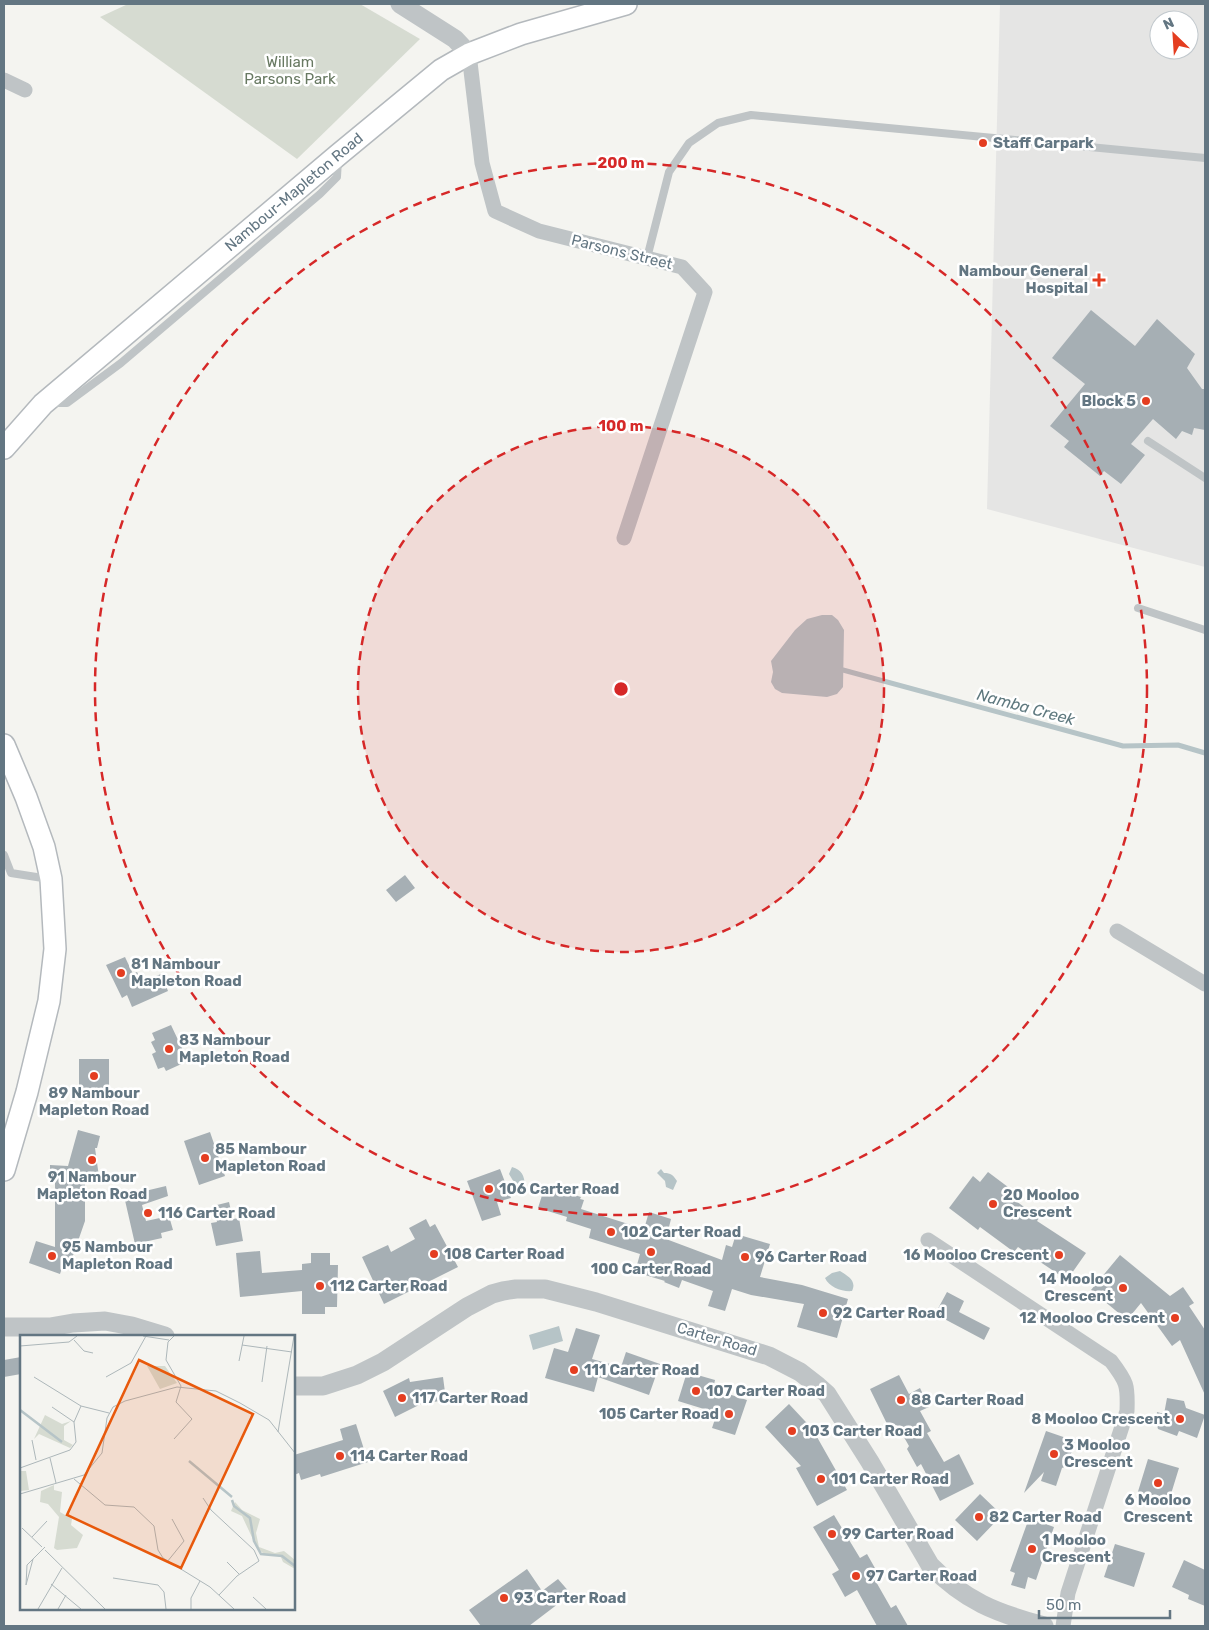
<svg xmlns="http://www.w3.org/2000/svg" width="1209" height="1630" font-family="Rubik,sans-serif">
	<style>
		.built { fill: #e5e5e4; fill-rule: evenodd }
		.green { fill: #d6dbd1 }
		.water { fill: #b6c4c7 }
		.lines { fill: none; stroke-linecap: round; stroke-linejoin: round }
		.stream { stroke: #b6c4c7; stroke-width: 5 }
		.building { fill: #a6afb4 }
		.secondary-casing { stroke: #b4b9bd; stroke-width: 24 }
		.service { stroke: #bfc4c6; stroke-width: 8 }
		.minor { stroke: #bfc4c6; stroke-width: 15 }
		.tertiary { stroke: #bfc4c6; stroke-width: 19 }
		.secondary { stroke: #fff; stroke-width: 21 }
		.ring { fill: none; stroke: #d62828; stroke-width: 2.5; stroke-dasharray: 9 6 }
		.poi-dot { fill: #e43d20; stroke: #fff; stroke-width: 2 }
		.labels { text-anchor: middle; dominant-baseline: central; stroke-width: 5; stroke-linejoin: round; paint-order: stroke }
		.park-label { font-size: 15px; fill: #687962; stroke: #fff }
		.poi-label { font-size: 15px; font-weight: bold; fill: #637682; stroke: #fff; text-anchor: start }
		.street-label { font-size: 15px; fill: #637682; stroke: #fff }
		.water-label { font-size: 16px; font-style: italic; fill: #5f797f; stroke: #fff }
		.inset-river { fill: none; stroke: #b6c4c7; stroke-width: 2.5 }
		.inset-road { fill: none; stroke: #adb7ba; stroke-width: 1 }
		.view { fill: #e8590c; fill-opacity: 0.15; stroke: #e8590c; stroke-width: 2.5 }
		.inset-edge { fill: none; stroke: #637682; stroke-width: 2.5 }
		.centre { fill: #d62828; stroke: #fff; stroke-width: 2.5 }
		.ring-label { font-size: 15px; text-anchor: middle; font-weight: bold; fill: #d62828; stroke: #fff; stroke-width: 5; stroke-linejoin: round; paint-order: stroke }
	</style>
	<rect width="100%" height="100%" fill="#f4f4f0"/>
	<path class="built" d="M1000,4H1205V567L987,509ZM1159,20H1189V50H1159Z"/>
	<path class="green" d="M128,4H360L420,39L297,159L100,17Z"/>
	<path class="water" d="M822,615H832L838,620L844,630L843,687L837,694L827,697L782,693L775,689L771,682L773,672L771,661L795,630L807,619Z
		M512,1167C522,1170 524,1175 525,1185L521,1191L514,1190L515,1184L509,1174Z
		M661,1169L664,1173C671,1173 673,1175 677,1181L673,1190L666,1187L665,1181L657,1173Z
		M840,1271C848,1276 857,1281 852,1291C842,1292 829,1287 825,1278L832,1273Z
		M559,1326L563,1341L533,1350L529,1335Z"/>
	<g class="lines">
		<path class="stream" d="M843,670L1123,746L1178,745L1205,753"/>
	</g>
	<path class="building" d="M1091,310L1135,346L1157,319L1195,354L1187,368L1202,389H1205V430L1194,428L1192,435L1182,431L1176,439L1153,419L1131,444L1145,455L1121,484L1104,471L1100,476L1064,447L1069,441L1050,426L1085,384L1052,358Z
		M405,875L415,888L396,902L386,890Z
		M125,957L133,974L137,972L142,982L161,974L168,991L132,1007L127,995L122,998L106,965Z
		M171,1025L188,1061L166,1071L164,1067L158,1069L152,1054L156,1052L151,1042L155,1040L152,1033Z
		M79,1059H109V1092H79Z
		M78,1130L100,1136L97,1148H95L99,1177L85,1173V1221L69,1267L63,1265L60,1274L29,1263L36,1241L55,1247V1183H50V1165L68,1166Z
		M210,1132L225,1176L199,1185L184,1141Z
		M500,1169L511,1198L497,1202L501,1215L482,1221L467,1181Z
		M988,1172L1020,1196L1016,1201L1039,1218L1037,1221L1086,1253L1067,1280L1018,1247L1014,1252L980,1227L978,1230L949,1208L973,1176L980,1182Z
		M166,1186L168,1196L142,1205L146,1221L169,1216L173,1230L161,1233L162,1238L135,1244L124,1196Z
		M545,1186L581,1197L580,1199L584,1200L581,1209L644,1229L649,1212L671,1219L666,1239L722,1260L726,1245L732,1247L736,1234L770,1244L760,1277L802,1285L848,1299L837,1338L797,1327L804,1304L751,1295L732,1289L725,1311L708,1306L713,1291L682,1280L679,1288L664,1282L665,1281L635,1272L640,1254L589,1238L591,1229L566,1221L567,1217L538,1208Z
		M229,1202L233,1219L239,1218L243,1241L216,1246L211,1223L217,1222L213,1206Z
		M426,1219L430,1227L435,1224L458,1267L384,1304L362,1257L388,1245L391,1252L415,1239L409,1228Z
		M260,1251L262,1273L302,1270V1264L311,1263V1253H330V1265H338L337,1307H325V1314H302V1291L240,1297L236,1253Z
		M1120,1255L1170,1296L1183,1287L1194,1303L1189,1306L1205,1330V1395L1180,1340L1172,1346L1141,1303L1127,1320L1091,1290Z
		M947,1292L964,1301L959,1312L990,1328L984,1340L935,1314Z
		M576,1328L600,1335L592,1359L621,1367L626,1352L660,1364L649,1395L598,1377L594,1392L545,1378L554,1348L568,1352Z
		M21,1357V1374L4,1377V1360Z
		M687,1372L715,1380L713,1389L747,1400L735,1435L712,1428L717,1413L678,1401Z
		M899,1375L909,1394L920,1388L929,1407L920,1411L931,1431L927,1433L944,1462L959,1454L974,1484L940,1501L921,1464L917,1467L907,1449L909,1446L897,1425L889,1428L870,1389Z
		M443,1377L446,1400L421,1404L395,1417L383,1391L409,1378L410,1382Z
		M1167,1398L1184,1401L1186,1408L1205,1415L1197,1438L1179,1431L1177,1436L1158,1429L1156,1422L1157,1412L1164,1414Z
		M789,1404L819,1436L817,1437L847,1490L817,1506L796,1468L801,1466L765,1427Z
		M356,1424L368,1462L321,1477L320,1474L301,1480L299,1473L294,1475V1455L343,1440L340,1429Z
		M1046,1431L1075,1441L1067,1466L1062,1468L1056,1486L1041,1481L1044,1472L1024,1493Z
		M1148,1459L1179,1468L1167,1507L1136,1498Z
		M980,1494L1002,1515L977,1541L955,1520Z
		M834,1515L860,1558L867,1554L880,1577L875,1580L891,1608L896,1605L908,1626H877L857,1590L845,1597L832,1574L839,1570L813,1527Z
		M1029,1518L1054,1527L1036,1580L1028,1577L1025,1589L1011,1585L1015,1573L1010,1571Z
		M1115,1544L1145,1553L1134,1587L1104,1577Z
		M1184,1560L1205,1570V1606L1188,1599L1189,1595L1172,1587Z
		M527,1569L542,1591L558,1579L571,1594L529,1626H481L469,1610Z"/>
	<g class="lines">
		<defs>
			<path id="secondary" d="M4,448L43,404L338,155L441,70L469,54L521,34L626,4
				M4,745L26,797L44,847L51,879L55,949L49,1001L27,1092L4,1170"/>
		</defs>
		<use href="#secondary" class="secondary-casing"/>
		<path class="service" d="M647,258L669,172L689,143L718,123L751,115L1205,158
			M51,403H67L121,363L320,194L337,177L338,159
			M1148,441L1205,478
			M1138,608L1205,630
			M4,855L11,873L49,879"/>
		<path class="minor" d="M469,54L482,163L495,211L539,231L682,267L705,292L624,538
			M4,80L25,90
			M1117,931L1205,984
			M928,1240L1111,1361C1127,1382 1128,1385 1127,1411L1068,1593L1063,1626"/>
		<path class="tertiary" d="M400,4L455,39L469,54
			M4,1327H50L73,1323L105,1321L132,1326L165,1336
			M294,1386H323L357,1375L383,1362L467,1307L492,1294L503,1291L516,1289H545L596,1302L769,1356L800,1372L818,1386L827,1394L870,1462L930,1565C965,1601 996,1613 1044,1626"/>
		<use href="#secondary" class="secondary"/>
	</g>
	<circle cx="621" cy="689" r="263" fill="#d62828" fill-opacity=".12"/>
	<g class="ring">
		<circle cx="621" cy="689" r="263"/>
		<circle cx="621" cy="689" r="526"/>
	</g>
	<g class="poi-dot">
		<circle cx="983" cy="143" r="5"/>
		<path d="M1096.5 272.5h5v5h5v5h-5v5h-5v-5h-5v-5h5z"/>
		<circle cx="1146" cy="401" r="5"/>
		<circle cx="121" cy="973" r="5"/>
		<circle cx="169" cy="1049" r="5"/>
		<circle cx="94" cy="1076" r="5"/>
		<circle cx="205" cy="1158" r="5"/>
		<circle cx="92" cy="1160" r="5"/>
		<circle cx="489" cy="1189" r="5"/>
		<circle cx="993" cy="1204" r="5"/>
		<circle cx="148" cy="1213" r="5"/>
		<circle cx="611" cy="1232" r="5"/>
		<circle cx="651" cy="1252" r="5"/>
		<circle cx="434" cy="1254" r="5"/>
		<circle cx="1059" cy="1255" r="5"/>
		<circle cx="52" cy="1256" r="5"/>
		<circle cx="745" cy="1257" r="5"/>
		<circle cx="320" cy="1286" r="5"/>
		<circle cx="1123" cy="1288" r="5"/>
		<circle cx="823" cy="1313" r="5"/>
		<circle cx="1175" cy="1318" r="5"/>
		<circle cx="574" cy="1370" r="5"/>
		<circle cx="696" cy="1391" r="5"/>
		<circle cx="402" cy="1398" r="5"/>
		<circle cx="901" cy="1400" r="5"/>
		<circle cx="729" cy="1414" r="5"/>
		<circle cx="1180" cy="1419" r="5"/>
		<circle cx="792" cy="1431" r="5"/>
		<circle cx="1054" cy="1454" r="5"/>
		<circle cx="340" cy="1456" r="5"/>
		<circle cx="821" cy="1479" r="5"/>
		<circle cx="1158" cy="1483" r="5"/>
		<circle cx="979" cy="1517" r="5"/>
		<circle cx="832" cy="1534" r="5"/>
		<circle cx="1032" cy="1549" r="5"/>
		<circle cx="856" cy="1576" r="5"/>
		<circle cx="504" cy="1598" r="5"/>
	</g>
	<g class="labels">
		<g class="park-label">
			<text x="290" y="62">William<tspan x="290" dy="17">Parsons Park</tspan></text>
		</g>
		<g class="poi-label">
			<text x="993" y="143">Staff Carpark</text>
			<text x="1088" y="271" text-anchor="end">Nambour General<tspan x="1088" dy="17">Hospital</tspan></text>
			<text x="1136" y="401" text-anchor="end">Block 5</text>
			<text x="131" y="964">81 Nambour<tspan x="131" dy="17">Mapleton Road</tspan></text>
			<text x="179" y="1040">83 Nambour<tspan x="179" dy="17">Mapleton Road</tspan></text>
			<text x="94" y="1093" text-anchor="middle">89 Nambour<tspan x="94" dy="17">Mapleton Road</tspan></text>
			<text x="215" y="1149">85 Nambour<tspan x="215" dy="17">Mapleton Road</tspan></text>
			<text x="92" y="1177" text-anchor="middle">91 Nambour<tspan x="92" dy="17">Mapleton Road</tspan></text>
			<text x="499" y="1189">106 Carter Road</text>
			<text x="1003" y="1195">20 Mooloo<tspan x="1003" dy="17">Crescent</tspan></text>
			<text x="158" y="1213">116 Carter Road</text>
			<text x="621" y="1232">102 Carter Road</text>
			<text x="62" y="1247">95 Nambour<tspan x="62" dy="17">Mapleton Road</tspan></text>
			<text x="444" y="1254">108 Carter Road</text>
			<text x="1049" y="1255" text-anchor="end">16 Mooloo Crescent</text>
			<text x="755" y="1257">96 Carter Road</text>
			<text x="651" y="1269" text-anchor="middle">100 Carter Road</text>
			<text x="1113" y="1279" text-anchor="end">14 Mooloo<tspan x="1113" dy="17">Crescent</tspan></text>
			<text x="330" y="1286">112 Carter Road</text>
			<text x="833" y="1313">92 Carter Road</text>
			<text x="1165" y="1318" text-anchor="end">12 Mooloo Crescent</text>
			<text x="584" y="1370">111 Carter Road</text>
			<text x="706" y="1391">107 Carter Road</text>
			<text x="412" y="1398">117 Carter Road</text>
			<text x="911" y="1400">88 Carter Road</text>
			<text x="719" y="1414" text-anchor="end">105 Carter Road</text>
			<text x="1170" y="1419" text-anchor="end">8 Mooloo Crescent</text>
			<text x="802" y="1431">103 Carter Road</text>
			<text x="1064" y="1445">3 Mooloo<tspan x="1064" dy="17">Crescent</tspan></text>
			<text x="350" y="1456">114 Carter Road</text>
			<text x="831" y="1479">101 Carter Road</text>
			<text x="1158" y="1500" text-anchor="middle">6 Mooloo<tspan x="1158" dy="17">Crescent</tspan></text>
			<text x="989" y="1517">82 Carter Road</text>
			<text x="842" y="1534">99 Carter Road</text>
			<text x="1042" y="1540">1 Mooloo<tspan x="1042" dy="17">Crescent</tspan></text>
			<text x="866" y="1576">97 Carter Road</text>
			<text x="514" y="1598">93 Carter Road</text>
		</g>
		<g class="street-label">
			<text transform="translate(294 192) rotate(-40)">Nambour-Mapleton Road</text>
			<text transform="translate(622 252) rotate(14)">Parsons Street</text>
			<text transform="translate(717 1339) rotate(17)">Carter Road</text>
		</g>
		<g class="water-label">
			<text transform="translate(1026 707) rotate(15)">Namba Creek</text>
		</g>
	</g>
	<g transform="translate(20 1335)">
		<rect width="275" height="275" fill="#f4f4f0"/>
		<path d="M127,31H145L157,48L140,54ZM25,80L42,89L51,86L44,91V105L53,110L50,113L19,99L14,104ZM1,136H6L9,155L1,156ZM34,150V155L42,157L40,177L52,184L51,190L63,200L57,213L37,215L34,213L39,182L28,169L20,167L21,156ZM215,167L222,175L240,184L236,198L239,212L255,218L264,216L275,225V234L263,227L260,220L244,219L237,213L222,181L211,176Z" fill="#d6dbd1"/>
		<path class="inset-river" d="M0,75L42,107M169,126L212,162M212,165L214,171L230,183L234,206L241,219L262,221L275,231"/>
		<path class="inset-road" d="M123,1L149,5M154,1L148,7L146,25L161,51L156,67L172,84L154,104M54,5L64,16L73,18M222,10L272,17M0,11L49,7L57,1M219,26L224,1M14,42L61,71L89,78M86,42L111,28L126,1M242,47L247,11M32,72L54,87M258,97L274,1M12,105L16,125M30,123L36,148M0,133L50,115L56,107L54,87L61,71M54,144L85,170L114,172L134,191L138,215L143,223L190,252L214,274M0,159L64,140L82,118L87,83L93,72L105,66L157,52L196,56L220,68L249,85L275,118M183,163L191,175L234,215L239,226L217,241L199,260M2,193L22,212M12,202L27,186M25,215L85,274M147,227L164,206L152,184M207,227L219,239M93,243L138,250L144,257L146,274M31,249L61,274M6,250L7,230L25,212L22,215M6,250L13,224M233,262L246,274M18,274L42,233M38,274L46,260M171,274V263L180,246"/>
		<path class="view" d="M119,25L233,79L161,233L47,180Z"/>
		<rect width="275" height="275" class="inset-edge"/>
	</g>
	<circle cx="621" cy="689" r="8" class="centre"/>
	<g class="ring-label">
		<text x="621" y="168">200 m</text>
		<text x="621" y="431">100 m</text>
	</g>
	<rect width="1209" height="1630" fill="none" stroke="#637682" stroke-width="10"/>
	<g transform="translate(1174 35) rotate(335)"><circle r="24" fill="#ffffff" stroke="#c1c8cd"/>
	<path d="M0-4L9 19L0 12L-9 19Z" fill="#e43d20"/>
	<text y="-8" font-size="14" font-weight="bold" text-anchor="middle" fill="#637682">N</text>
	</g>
	<path d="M1039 1610v8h131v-8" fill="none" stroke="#637682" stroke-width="2.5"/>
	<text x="1046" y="1610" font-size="15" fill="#637682" stroke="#ffffff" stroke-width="4" paint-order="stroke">50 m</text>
</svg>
